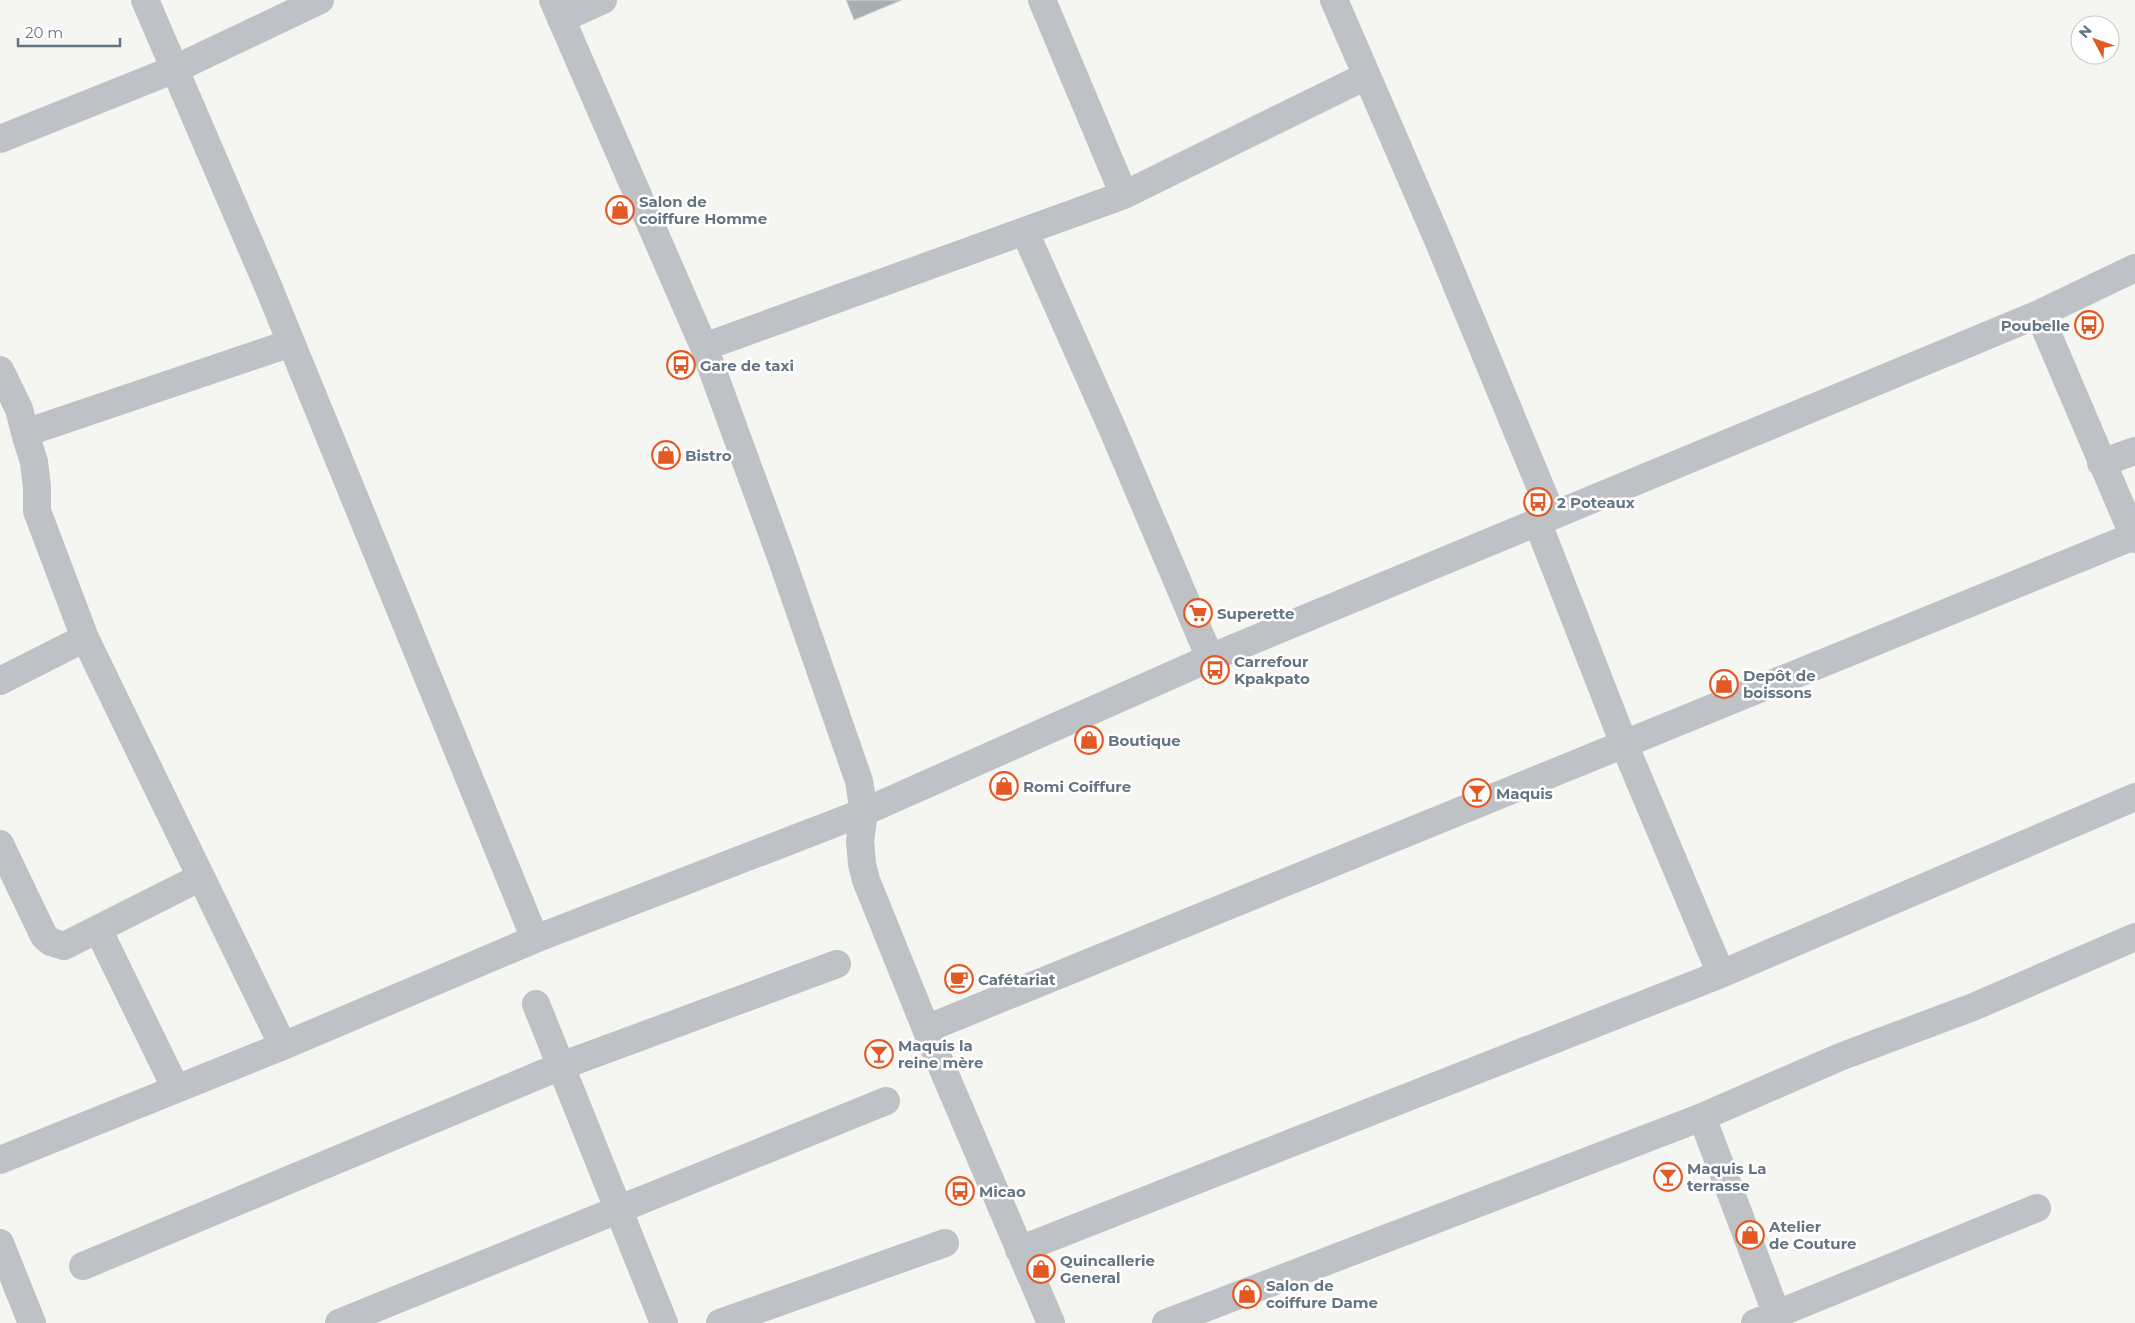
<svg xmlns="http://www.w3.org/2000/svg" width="2135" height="1323" font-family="Montserrat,sans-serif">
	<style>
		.building { fill: #a7afb5; stroke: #d6d7d4 }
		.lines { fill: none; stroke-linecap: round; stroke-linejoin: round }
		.minor { stroke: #bec2c6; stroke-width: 28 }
		.labels { text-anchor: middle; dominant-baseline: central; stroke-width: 5; stroke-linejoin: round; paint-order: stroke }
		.poi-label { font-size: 15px; font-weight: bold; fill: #647483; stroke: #fff; text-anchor: start }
	</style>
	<rect width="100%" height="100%" fill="#f5f5f1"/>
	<path class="building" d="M846,0H902L854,20Z"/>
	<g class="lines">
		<path class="minor" d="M145,0L268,286L535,939
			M553,0L704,347L782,560L859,781L864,812L860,841L862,864L866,880L933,1046L1051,1323
			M1042,0L1124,195
			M1334,0L1438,240L1552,515
			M561,19L603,0
			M0,139L175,69L320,0
			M1025,232L1113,430L1210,658
			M2039,314L2135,539
			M704,347L1124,195L1366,76
			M0,370L19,409L25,433
			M2101,463L2135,451
			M1537,521L1624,744L1721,974
			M0,681L85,638
			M0,844L44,936L51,942L64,946L201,877
			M98,929L176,1089
			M536,1004L664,1323
			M926,1029L2134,536
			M283,1046L85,638L37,511V487L34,462L25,433L291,343
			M1702,1117L1780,1323
			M0,1160L283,1046L535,939L864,812L1210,658L2039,314L2135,268
			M0,1243L32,1323
			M1019,1250L1721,974L2135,797
			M83,1266L561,1066L837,964
			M339,1323L886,1101
			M720,1323L945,1243
			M1166,1323L1702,1117L1840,1057L1973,1007L2135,937
			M1755,1323L2037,1208"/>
	</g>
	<defs>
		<symbol id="shop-ring" viewBox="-11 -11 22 22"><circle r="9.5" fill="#fff" stroke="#e45923" stroke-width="1.5"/><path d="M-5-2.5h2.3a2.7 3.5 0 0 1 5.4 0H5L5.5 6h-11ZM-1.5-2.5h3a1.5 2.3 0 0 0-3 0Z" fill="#e45923"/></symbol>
		<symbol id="bus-ring" viewBox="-11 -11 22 22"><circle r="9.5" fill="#fff" stroke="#e45923" stroke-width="1.5"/><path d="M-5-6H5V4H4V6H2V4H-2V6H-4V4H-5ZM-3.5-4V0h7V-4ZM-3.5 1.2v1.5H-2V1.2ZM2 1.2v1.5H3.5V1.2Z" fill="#e45923"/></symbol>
		<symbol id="supermarket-ring" viewBox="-11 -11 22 22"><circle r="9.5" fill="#fff" stroke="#e45923" stroke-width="1.5"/><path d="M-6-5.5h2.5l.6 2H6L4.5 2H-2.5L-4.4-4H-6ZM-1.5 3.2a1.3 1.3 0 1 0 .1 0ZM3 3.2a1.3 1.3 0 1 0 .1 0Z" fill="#e45923"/></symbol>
		<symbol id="bar-ring" viewBox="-11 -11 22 22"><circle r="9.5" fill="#fff" stroke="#e45923" stroke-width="1.5"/><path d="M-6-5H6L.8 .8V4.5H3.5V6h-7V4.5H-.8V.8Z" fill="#e45923"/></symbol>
		<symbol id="cafe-ring" viewBox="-11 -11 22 22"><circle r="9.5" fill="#fff" stroke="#e45923" stroke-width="1.5"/><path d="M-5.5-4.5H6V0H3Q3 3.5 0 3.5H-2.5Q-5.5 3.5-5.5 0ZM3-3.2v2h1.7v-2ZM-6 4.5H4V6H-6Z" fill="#e45923"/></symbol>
	</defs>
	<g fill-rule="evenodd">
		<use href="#shop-ring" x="604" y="194" width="32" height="32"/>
		<use href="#bus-ring" x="2073" y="309" width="32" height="32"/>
		<use href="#bus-ring" x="665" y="349" width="32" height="32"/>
		<use href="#shop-ring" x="650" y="439" width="32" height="32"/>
		<use href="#bus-ring" x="1522" y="486" width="32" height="32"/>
		<use href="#supermarket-ring" x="1182" y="597" width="32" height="32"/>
		<use href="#bus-ring" x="1199" y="654" width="32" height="32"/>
		<use href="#shop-ring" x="1708" y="668" width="32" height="32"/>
		<use href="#shop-ring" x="1073" y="724" width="32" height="32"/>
		<use href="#shop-ring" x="988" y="770" width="32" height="32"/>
		<use href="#bar-ring" x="1461" y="777" width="32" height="32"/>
		<use href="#cafe-ring" x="943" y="963" width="32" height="32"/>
		<use href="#bar-ring" x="863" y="1038" width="32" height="32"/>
		<use href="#bar-ring" x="1652" y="1161" width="32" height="32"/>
		<use href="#bus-ring" x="944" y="1175" width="32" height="32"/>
		<use href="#shop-ring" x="1734" y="1219" width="32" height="32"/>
		<use href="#shop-ring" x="1025" y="1253" width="32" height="32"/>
		<use href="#shop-ring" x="1231" y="1278" width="32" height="32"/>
	</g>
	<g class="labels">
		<g class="poi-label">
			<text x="639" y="201">Salon de<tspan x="639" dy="17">coiffure Homme</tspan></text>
			<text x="2070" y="325" text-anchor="end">Poubelle</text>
			<text x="700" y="365">Gare de taxi</text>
			<text x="685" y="455">Bistro</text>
			<text x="1557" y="502">2 Poteaux</text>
			<text x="1217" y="613">Superette</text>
			<text x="1234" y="661">Carrefour<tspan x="1234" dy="17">Kpakpato</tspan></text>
			<text x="1743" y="675">Depôt de<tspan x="1743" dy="17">boissons</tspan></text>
			<text x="1108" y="740">Boutique</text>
			<text x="1023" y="786">Romi Coiffure</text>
			<text x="1496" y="793">Maquis</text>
			<text x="978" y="979">Cafétariat</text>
			<text x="898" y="1045">Maquis la<tspan x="898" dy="17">reine mère</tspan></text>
			<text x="1687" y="1168">Maquis La<tspan x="1687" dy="17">terrasse</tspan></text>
			<text x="979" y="1191">Micao</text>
			<text x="1769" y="1226">Atelier<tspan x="1769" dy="17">de Couture</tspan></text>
			<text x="1060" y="1260">Quincallerie<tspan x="1060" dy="17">General</tspan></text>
			<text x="1266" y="1285">Salon de<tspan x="1266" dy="17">coiffure Dame</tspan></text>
		</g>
	</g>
	<g transform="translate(2095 40) rotate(311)"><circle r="24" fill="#ffffff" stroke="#c1c7cd"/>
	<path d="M0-4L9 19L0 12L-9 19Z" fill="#e45923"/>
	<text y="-8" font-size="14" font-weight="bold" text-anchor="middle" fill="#647483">N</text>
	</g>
	<path d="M18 38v8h102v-8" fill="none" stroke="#647483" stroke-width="2.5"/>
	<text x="25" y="38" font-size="15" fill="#647483" stroke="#ffffff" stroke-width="4" paint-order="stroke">20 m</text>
</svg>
